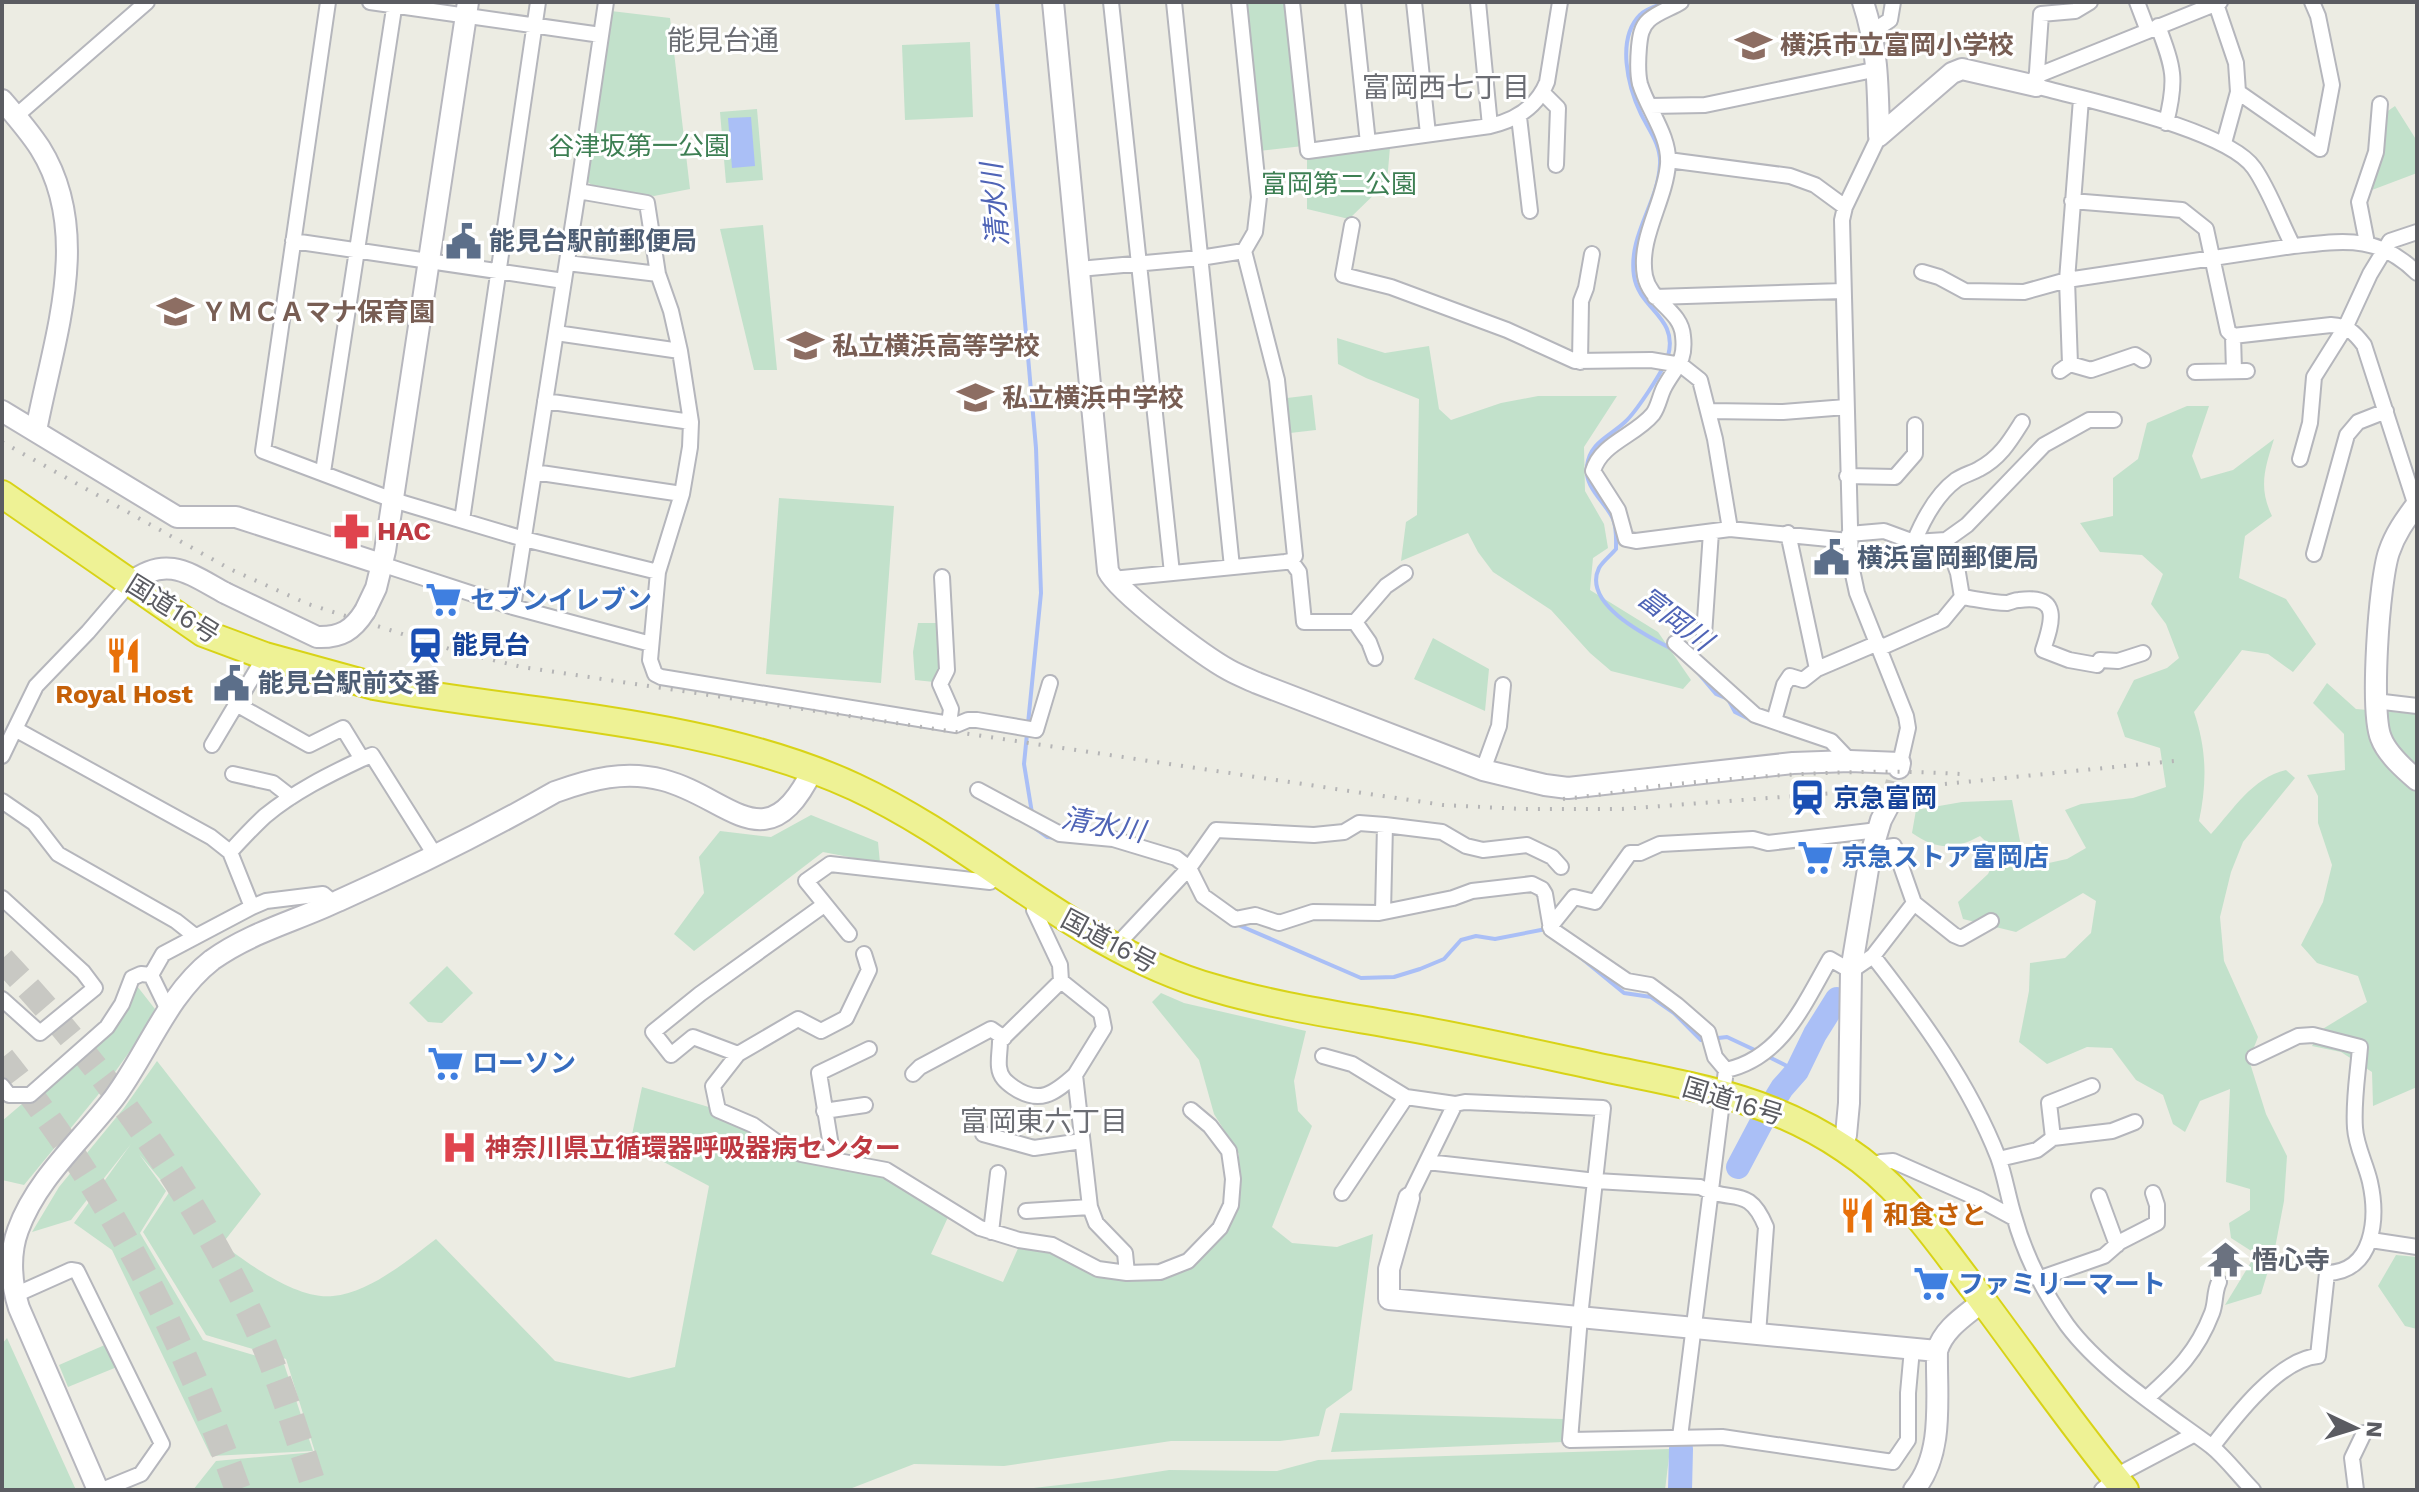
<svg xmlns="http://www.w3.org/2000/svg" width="2419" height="1492" font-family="'Work Sans','Noto Sans JP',sans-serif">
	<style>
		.green { fill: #c2e1cb }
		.water { fill: #aabff6 }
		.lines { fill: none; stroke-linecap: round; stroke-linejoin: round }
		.stream { stroke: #aabff6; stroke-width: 4 }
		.river { stroke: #aabff6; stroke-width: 24 }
		.secondary-tunnel { stroke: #c8c8c3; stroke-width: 20; stroke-dasharray: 20 10; stroke-linecap: butt }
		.highway-tunnel { stroke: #c8c8c3; stroke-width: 26; stroke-dasharray: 26 13; stroke-linecap: butt }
		.street-casing { stroke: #b5b6bc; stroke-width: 18 }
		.secondary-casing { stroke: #b7b7be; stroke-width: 24 }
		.highway-casing { stroke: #d8d317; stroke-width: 30 }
		.street { stroke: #fff; stroke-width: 14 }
		.secondary { stroke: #fff; stroke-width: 20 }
		.highway { stroke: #eef295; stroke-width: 26 }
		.rail { stroke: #b5b5b6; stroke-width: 4; stroke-dasharray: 2 10; stroke-linecap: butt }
		.secondary-bridge-casing { stroke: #b7b7be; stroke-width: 24; stroke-linecap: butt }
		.secondary-bridge { stroke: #fff; stroke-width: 20 }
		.labels { text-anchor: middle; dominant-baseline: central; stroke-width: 6; stroke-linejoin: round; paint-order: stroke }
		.education-label { font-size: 26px; font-weight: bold; fill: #785e54; stroke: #fff; text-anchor: start }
		.park-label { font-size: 26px; fill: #3d7f53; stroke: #fff }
		.service-label { font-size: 26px; font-weight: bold; fill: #4e5e75; stroke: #fff; text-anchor: start }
		.health-label { font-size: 26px; font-weight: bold; fill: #be3a42; stroke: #fff; text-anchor: start }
		.shop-label { font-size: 26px; font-weight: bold; fill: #366cbe; stroke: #fff; text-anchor: start }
		.street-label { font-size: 26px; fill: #5b5c62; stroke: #fff }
		.transit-label { font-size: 26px; font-weight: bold; fill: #164399; stroke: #fff; text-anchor: start }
		.food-label { font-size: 26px; font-weight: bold; fill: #c56008; stroke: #fff }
		.worship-label { font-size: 26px; font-weight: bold; fill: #5b616d; stroke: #fff; text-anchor: start }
		.neighbourhood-label { font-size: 28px; fill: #6c6e74; stroke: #fff }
		.water-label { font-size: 28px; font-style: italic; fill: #4f64b6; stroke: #fff }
	</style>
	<rect width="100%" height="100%" fill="#ecece3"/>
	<path class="green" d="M1243,2H1286L1303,146L1259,151Z
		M611,11L670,18L690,189L654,196L592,185L586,181Z
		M970,42L973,117L905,120L902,45Z
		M2395,106L2417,141V173L2372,190L2381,158L2385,113Z
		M757,109L763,180L726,183L720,112Z
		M1390,147L1387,182L1349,219L1307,209V157Z
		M763,225L777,370H754L720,229Z
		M1337,338L1385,353L1429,346L1439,409L1451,420L1501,403L1538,396H1617L1584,447L1585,491L1604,524L1608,548L1593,558L1590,590L1658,632L1691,680L1683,689L1611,671L1590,653L1551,610L1493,572L1478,552L1468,533L1401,561L1406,522L1417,515L1419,399L1366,378L1338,364Z
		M1312,395L1316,430L1290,433L1287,398Z
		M2187,406H2209L2192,456L2201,479L2233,470L2274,439C2265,468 2258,487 2272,516L2245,536L2239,578L2286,599L2316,644L2293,672L2268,654L2242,650L2194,712C2207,750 2207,783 2199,821L2211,834C2233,810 2252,778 2286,770L2295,778L2243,842L2231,872L2220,917L2224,961L2258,1037L2249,1060L2266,1114L2287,1156L2284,1201L2275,1248L2261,1294L2225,1305L2256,1254L2231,1238L2229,1223L2250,1210V1189L2226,1182L2230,1089L2200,1101L2185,1132L2173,1124L2163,1095L2136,1080L2112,1048L2087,1047L2047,1064L2019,1042L2029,991L2030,963L2065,958L2091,933L2096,901L2083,893L2016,932L1963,919L1958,902L1988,874L1998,853L1980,836C1954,850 1936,850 1912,833L1916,810L1962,802L2012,800L2021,846L2035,866L2067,859L2086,848L2065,810L2081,804L2133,798L2166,787L2160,748L2125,737L2117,713L2134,680L2167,668L2179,658L2166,624L2151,604L2163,574L2142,555L2100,552L2080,523L2113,516V478L2138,459L2147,423Z
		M779,498L894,506L881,683L766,674Z
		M918,623H940L941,667L934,682L915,680L913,652Z
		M1433,638L1489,669L1485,711L1414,679Z
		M2327,683L2356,709L2417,714V1087L2373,1106L2372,1072L2341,1052L2312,1046L2321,1030L2367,1002L2358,976L2317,963L2301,945L2323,902L2332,865L2318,823V796L2307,775L2345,770L2344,734L2313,703Z
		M811,815L878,842L880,863L823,852L694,951L674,934L704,893L699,857L720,831L771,837Z
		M447,966L473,993L442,1023L428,1022L409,1003Z
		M137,986L155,1009L148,1026L102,1090L24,1185L2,1180V1121L116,1024Z
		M1161,993L1184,1003L1306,1031L1294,1081L1298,1111L1312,1126L1272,1227L1292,1243L1337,1247L1373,1234L1352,1390L1326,1409L1319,1436L1280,1441H1171L1004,1466L914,1464L847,1490H193L216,1461L315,1452L286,1359L206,1335L143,1232L170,1191L139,1154L166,1191L140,1233L203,1340L284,1364L313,1451L211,1456L112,1250L74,1223L131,1144L71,1220L32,1232L59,1187L124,1108L157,1061L261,1194L222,1244C249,1264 297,1300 333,1296C369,1293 408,1260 436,1239L555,1361L629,1378L675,1367L709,1186L630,1144L642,1087L712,1108L747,1132L798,1159L885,1174L949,1215L931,1254L1003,1282L1020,1244L1050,1248L1096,1272L1161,1275L1223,1229L1239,1178V1154L1214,1114L1199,1060L1152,1002Z
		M2396,1255L2417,1257V1329L2405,1326L2378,1286Z
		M7,1338L76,1490H2V1344Z
		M107,1344L117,1367L68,1387L59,1365Z
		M1340,1413L1563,1419V1442L1331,1452Z
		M1670,1449L1665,1490H1016L1112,1479L1169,1470L1277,1471L1318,1460Z"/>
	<path class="water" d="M751,117L755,166L732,168L728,118Z"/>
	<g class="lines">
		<path class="stream" d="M997,2L1036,448L1041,593L1024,764L1032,813
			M1667,2C1659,5 1645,9 1640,15C1616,39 1628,87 1641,114C1649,130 1661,145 1660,164C1658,204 1628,235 1634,276C1639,309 1679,317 1668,356C1664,370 1636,412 1625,422C1609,437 1590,442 1587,466C1584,488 1605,501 1613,519C1617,529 1616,539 1616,549C1611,555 1602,562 1599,568C1581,605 1651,638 1676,651
			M1694,668L1716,694L1728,699L1735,712L1757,723
			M1036,829L1047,837L1057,838
			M1236,924L1361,978L1394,977L1420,969L1444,959L1461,940L1476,936L1495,939L1546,929
			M1580,957L1624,993L1651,997L1674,1013L1701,1040L1727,1037L1759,1052
			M1767,1056L1797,1071"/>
		<path class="river" d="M1738,1167L1766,1114L1782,1088L1797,1071L1815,1034L1837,999
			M1680,1490L1681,1449"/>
		<path class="secondary-tunnel" d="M1891,801L1899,768"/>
		<path class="highway-tunnel" d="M2,959C100,1064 184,1178 247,1307C276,1365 295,1428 315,1490
			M2,1058C108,1189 181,1332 238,1490"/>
		<defs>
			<path id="street" d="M328,2L263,451L393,500L524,539L658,572
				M370,2L601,35
				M606,2L578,191L647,203L658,274L671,311L680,351L691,422L690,447L682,494L658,572L650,660L655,674L661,677L956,725L968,720H977L1036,730L1050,683
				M1111,2L1172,573
				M1174,2L1232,567
				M1292,2L1308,151L1490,126C1516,120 1537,107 1547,82L1560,2
				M1353,2L1368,143
				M1414,2L1428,134
				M1478,2L1490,126
				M1681,2C1672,8 1658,12 1649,20C1641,27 1640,37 1639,47C1638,59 1637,72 1640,84C1648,110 1670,136 1668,164C1665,202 1638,238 1645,276C1650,302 1681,310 1683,336C1686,362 1676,366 1665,386C1660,394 1659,406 1653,414C1635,436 1601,443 1593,471L1618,510L1626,539L1636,541L1730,529L1849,541
				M2090,2L2075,11L2041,14L2036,86C2085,100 2227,129 2254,168C2270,191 2280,221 2293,246C2343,241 2378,234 2417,273
				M2137,2L2148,31
				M2216,4L2236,63L2238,92L2224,143
				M2158,26C2174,69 2177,79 2166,123
				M1873,31L1890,20L1893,2
				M2036,76L2220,2
				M2238,92L2320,149L2332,85L2318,16L2312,2
				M1543,93L1558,108L1556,165
				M1650,106L1705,105L1878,69
				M16,116L147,2
				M1519,117L1530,211
				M1879,136L1845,207L1842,220L1851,565L1857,593L1906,716L1908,728L1900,763
				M1668,160L1790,176L1815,185L1845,207
				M2072,201L2182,210L2206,229L2228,331L2233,336L2331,325C2348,326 2354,332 2364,345L2416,506
				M1352,225L1343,275L1391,287L1507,330L1575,361L1651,360L1681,365L1700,380L1715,439L1730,529
				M293,241L564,281
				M2367,243L2359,202L2376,152L2380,104
				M567,263L658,274
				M1079,269L1200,258L1244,251
				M1922,272L1939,277L1965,291L2024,292L2067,280L2293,246
				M1655,297L1843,291
				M556,333L680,351
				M2233,336L2234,371
				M1580,362L1581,301L1586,288L1592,254
				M2070,364L2091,370L2135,355L2143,360
				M2060,371L2070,364L2067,280L2081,99
				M2195,372L2247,371
				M545,401L691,422
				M1708,411L1783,412L1846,407
				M2300,459L2310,423L2314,377L2346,326L2370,274L2390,241L2417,232
				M323,472L395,2
				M534,472L682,494
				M1847,476L1895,477L1915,454V425
				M462,520L538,2
				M1849,534L1884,531L1914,542L1946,540L1967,525L2044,445L2089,420H2114
				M1914,542C1923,520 1937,494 1956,480C1963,475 1972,473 1979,469C2000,458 2010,441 2022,422
				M2314,554L2347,435L2358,422L2386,411
				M1291,561L1299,572L1304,622H1355L1386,586L1405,573
				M381,564L513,607L651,644
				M942,577L947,670L940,684L951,709L949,724
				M1112,579L1285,562L1291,561L1295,556L1277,380L1244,251L1255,232L1259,197L1239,2
				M1962,597C1976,599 1992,603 2007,603C2011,602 2015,600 2019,600C2062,594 2052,623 2043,650L2069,660L2097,665L2100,660L2118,661L2143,653
				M513,607L578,191
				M1355,622L1369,642L1375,658
				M1704,635L1711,532
				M1675,643L1755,715L1831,741L1850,761
				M1880,648L1943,620L1962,597L1958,573L1946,540
				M1817,669L1878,643
				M2375,701L2417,706
				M1774,721L1784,685L1790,676L1803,680L1817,669L1788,533
				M212,745L265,656
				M2,756L15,729
				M362,759L372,755L435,855
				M1483,770L1499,726L1503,685
				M233,774L273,783L291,797
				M978,790L1060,834L1113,839L1176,858L1189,868L1203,896L1235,919L1255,915L1279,923L1313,912L1379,913L1453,898L1472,891L1532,884L1542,889L1545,894L1551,929L1627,981L1650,985L1677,1005L1708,1032L1715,1057L1726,1070
				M2,801L34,823L58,854L176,921L195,936
				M1872,849L1894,846L1914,903L1954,935L1961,938L1991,921
				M230,852C241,840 253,827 265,816C294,792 328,775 362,759L343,728L309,745L236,704
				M2,898L83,972L95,988L40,1033L2,999
				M1038,901L1034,910L1060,965L1061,981L1000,1041C1000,1050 998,1059 999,1067C1000,1077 1006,1082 1013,1087C1039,1105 1054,1094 1075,1075L1090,1207L1096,1223L1125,1253L1127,1273
				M252,907L266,901L323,894L334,903
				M1383,912L1385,825
				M1550,927L1574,897L1595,902L1630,853H1640L1660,844L1753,839L1768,843L1878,830
				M849,934L806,881L830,864L990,882L998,873
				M1114,948L1189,868L1216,830L1314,835L1344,832L1359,823L1385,825L1442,832L1466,846L1483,850L1527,845L1552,857L1561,867
				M864,954L869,970L846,1018L821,1031L798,1019L738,1054L713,1086L718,1110L753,1125L778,1143L801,1154L886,1170L980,1228L1019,1240L1052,1245L1098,1269L1127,1273L1160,1272L1188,1261L1220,1228L1231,1205L1233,1179L1229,1151L1210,1126L1191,1110
				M1873,956C1922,1019 1969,1083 1998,1157C2005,1176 2008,1197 2014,1216C2025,1256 2043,1291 2067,1325C2101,1371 2165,1412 2211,1446C2226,1458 2239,1476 2253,1490
				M151,975L168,1010
				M1061,981L1101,1013L1104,1028L1075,1075
				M738,1054L693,1037L671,1055L653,1032L700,994L824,905
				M1323,1056L1352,1064L1406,1097L1455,1104
				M913,1074L920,1067L991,1029L1004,1038
				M2,1086L9,1095H30L107,1027L122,1004L132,978L141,974L151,975L163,954L252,907L230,852L211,837L15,729L36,686L88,632L130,583
				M824,1111L865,1105
				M983,1134L1034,1148L1082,1141
				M2053,1138L2112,1131L2135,1122
				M833,1158L819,1073L869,1049
				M1999,1159L2037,1150L2053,1138L2049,1103L2092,1086
				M1427,1162L1596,1181L1700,1187C1732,1205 1748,1183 1766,1227L1758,1334
				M1870,1167L1881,1162L1893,1161L1979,1199L2014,1218
				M1342,1193L1406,1097
				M2099,1196L2117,1245
				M1409,1198L1455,1104L1465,1102L1603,1108L1580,1317L1570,1440L1722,1437L1893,1462L1908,1440V1393L1912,1349
				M1026,1211L1090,1207
				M991,1232L998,1173
				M2371,1240L2417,1247
				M2038,1279L2104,1256L2120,1242L2157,1223V1205L2153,1193
				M15,1295L71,1270L77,1271L162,1444L141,1474L102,1490
				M2147,1398C2177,1371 2197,1352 2212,1313C2216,1303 2214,1292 2219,1282
				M1680,1437L1726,1070C1782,1058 1804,1004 1830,959L1851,971L1873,956L1914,903
				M2212,1447C2234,1418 2279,1359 2318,1356L2327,1273C2374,1272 2378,1218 2370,1182C2366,1164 2356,1146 2355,1128C2353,1101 2358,1074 2360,1047L2313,1035L2298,1036L2254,1057
				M2102,1490L2125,1471L2193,1435
				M2356,1490L2352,1458L2364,1433"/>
			<path id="secondary" d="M1053,2L1108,571C1119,593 1205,657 1229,670C1238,675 1248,679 1257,683L1483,770L1545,785L1568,788L1793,763L1850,761L1900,763L1899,768
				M1863,2C1878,47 1878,89 1879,136
				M2,100C15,115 29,131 40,148C94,234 53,340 36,431
				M1879,136L1952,73L1962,69L2036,86
				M2,411L177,517H236L381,564
				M2417,504C2405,520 2395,534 2389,552C2379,581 2370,712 2381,738C2387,754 2404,769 2417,780
				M130,583C167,554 190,574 225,593
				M365,611L376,588L385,551L468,2
				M1841,1146L1846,1135L1849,1103L1851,971L1870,857L1881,820L1891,801
				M1409,1198L1389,1269V1299L1937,1351
				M98,1490L19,1308C11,1283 9,1254 18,1230C37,1178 81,1141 114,1098C147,1054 167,995 212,960C251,932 296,921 338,901C412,868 485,832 555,792C591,779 625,770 663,780C729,797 767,865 813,769
				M1914,1490C1945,1453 1936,1396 1937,1351C1944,1328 1965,1316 1983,1301"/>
			<path id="highway" d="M2,494L203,633L265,656L374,686C531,715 710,720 855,787C980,845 1079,950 1214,988C1278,1007 1346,1016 1411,1028C1477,1040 1543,1055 1609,1069C1696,1087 1770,1098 1845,1149C1900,1185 1935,1238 1974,1289C2024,1356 2072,1425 2125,1490"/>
		</defs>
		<use href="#street" class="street-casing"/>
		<use href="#secondary" class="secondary-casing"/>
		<use href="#highway" class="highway-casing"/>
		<use href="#street" class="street"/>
		<use href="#secondary" class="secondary"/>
		<use href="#highway" class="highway"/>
		<path class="rail" d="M2,442L230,569L308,604L459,652L522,667L1443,805L1522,809H1622L1915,787L2174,761
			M1563,799C1597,796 1632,789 1666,785C1764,775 1864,768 1961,774"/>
		<defs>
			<path id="secondary-bridge" d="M225,593L317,637C341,638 353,630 365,611"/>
		</defs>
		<use href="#secondary-bridge" class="secondary-bridge-casing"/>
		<use href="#secondary-bridge" class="secondary-bridge"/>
	</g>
	<defs>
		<symbol id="school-bare" viewBox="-9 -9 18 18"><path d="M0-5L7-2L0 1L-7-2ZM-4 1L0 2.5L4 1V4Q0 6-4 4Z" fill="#8d6e63" stroke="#fff" stroke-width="2.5" paint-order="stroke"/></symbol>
		<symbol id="civic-bare" viewBox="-9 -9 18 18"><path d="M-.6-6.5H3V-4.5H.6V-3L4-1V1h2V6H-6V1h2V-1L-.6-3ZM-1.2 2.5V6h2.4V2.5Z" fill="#5c6f8a" stroke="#fff" stroke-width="2.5" paint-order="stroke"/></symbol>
		<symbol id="pharmacy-bare" viewBox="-9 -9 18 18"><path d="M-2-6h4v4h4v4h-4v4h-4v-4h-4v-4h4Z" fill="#e0444e" stroke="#fff" stroke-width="2.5" paint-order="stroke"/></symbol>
		<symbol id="supermarket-bare" viewBox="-9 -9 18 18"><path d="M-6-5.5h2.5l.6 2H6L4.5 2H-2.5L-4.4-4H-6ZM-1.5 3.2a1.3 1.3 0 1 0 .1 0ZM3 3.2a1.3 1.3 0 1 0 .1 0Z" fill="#3f7fe0" stroke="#fff" stroke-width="2.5" paint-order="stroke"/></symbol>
		<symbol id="station-bare" viewBox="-9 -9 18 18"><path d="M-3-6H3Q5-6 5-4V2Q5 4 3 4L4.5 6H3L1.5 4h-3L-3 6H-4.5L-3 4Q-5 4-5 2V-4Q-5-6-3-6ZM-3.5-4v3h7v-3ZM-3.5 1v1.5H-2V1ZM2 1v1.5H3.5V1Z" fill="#1a4fb4" stroke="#fff" stroke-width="2.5" paint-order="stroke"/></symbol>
		<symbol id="restaurant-bare" viewBox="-9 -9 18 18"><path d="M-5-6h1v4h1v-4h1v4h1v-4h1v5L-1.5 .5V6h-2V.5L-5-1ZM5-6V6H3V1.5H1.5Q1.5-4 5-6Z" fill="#e8710a" stroke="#fff" stroke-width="2.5" paint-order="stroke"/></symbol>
		<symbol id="hospital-bare" viewBox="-9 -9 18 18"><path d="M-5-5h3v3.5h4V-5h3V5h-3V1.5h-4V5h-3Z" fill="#e0444e" stroke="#fff" stroke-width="2.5" paint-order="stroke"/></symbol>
		<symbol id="temple-bare" viewBox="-9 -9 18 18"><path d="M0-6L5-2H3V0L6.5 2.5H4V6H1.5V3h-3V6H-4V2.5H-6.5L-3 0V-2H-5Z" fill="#6b7280" stroke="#fff" stroke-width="2.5" paint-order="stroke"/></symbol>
	</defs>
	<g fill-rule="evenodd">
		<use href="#school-bare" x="1728" y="20" width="51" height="51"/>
		<use href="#civic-bare" x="438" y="216" width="51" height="51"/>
		<use href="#school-bare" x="150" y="286" width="51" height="51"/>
		<use href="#school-bare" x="780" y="320" width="51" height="51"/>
		<use href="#school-bare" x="950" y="372" width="51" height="51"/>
		<use href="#pharmacy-bare" x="326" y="506" width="51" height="51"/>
		<use href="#civic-bare" x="1806" y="532" width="51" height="51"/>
		<use href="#supermarket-bare" x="418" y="574" width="51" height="51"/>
		<use href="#station-bare" x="400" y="620" width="51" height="51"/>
		<use href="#restaurant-bare" x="98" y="630" width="51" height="51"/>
		<use href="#civic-bare" x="206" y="658" width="51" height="51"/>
		<use href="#station-bare" x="1782" y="772" width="51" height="51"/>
		<use href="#supermarket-bare" x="1790" y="832" width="51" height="51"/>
		<use href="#supermarket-bare" x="420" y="1038" width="51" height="51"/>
		<use href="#hospital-bare" x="434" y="1122" width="51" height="51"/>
		<use href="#restaurant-bare" x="1832" y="1190" width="51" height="51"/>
		<use href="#temple-bare" x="2200" y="1234" width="51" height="51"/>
		<use href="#supermarket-bare" x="1906" y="1258" width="51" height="51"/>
	</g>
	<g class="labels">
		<g class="education-label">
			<text x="1780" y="45">横浜市立富岡小学校</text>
			<text x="201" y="312">ＹＭＣＡマナ保育園</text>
			<text x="832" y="346">私立横浜高等学校</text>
			<text x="1002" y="398">私立横浜中学校</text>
		</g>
		<g class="park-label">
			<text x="639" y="146">谷津坂第一公園</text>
			<text x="1339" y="184">富岡第二公園</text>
		</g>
		<g class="service-label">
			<text x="489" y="241">能見台駅前郵便局</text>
			<text x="1857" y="558">横浜富岡郵便局</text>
			<text x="258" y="683">能見台駅前交番</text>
		</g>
		<g class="health-label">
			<text x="377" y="531">HAC</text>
			<text x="485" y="1148">神奈川県立循環器呼吸器病センター</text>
		</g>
		<g class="shop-label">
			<text x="470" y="600">セブンイレブン</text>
			<text x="1841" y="857">京急ストア富岡店</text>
			<text x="472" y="1063">ローソン</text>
			<text x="1958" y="1284">ファミリーマート</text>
		</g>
		<g class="street-label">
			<text transform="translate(173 609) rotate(32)">国道16号</text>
			<text transform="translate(1109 941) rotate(28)">国道16号</text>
			<text transform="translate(1733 1101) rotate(17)">国道16号</text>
		</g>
		<g class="transit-label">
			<text x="452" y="645">能見台</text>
			<text x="1833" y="798">京急富岡</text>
		</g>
		<g class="food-label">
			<text x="124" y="694">Royal Host</text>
			<text x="1883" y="1215" text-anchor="start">和食さと</text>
		</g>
		<g class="worship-label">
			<text x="2252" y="1260">悟心寺</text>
		</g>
		<g class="neighbourhood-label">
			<text x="723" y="40">能見台通</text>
			<text x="1446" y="87">富岡西七丁目</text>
			<text x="1044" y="1121">富岡東六丁目</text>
		</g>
		<g class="water-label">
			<text transform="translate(995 205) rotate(-95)">清水川</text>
			<text transform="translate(1675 619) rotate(37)">富岡川</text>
			<text transform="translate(1103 825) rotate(10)">清水川</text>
		</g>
	</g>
	<rect width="2419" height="1492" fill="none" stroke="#5b5c62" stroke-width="8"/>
	<g transform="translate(2355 1428) rotate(94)" stroke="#ffffff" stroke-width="6" paint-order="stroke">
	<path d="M0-6L14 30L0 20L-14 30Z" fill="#5b5c62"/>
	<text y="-12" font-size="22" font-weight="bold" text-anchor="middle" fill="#5b5c62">N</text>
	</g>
</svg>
